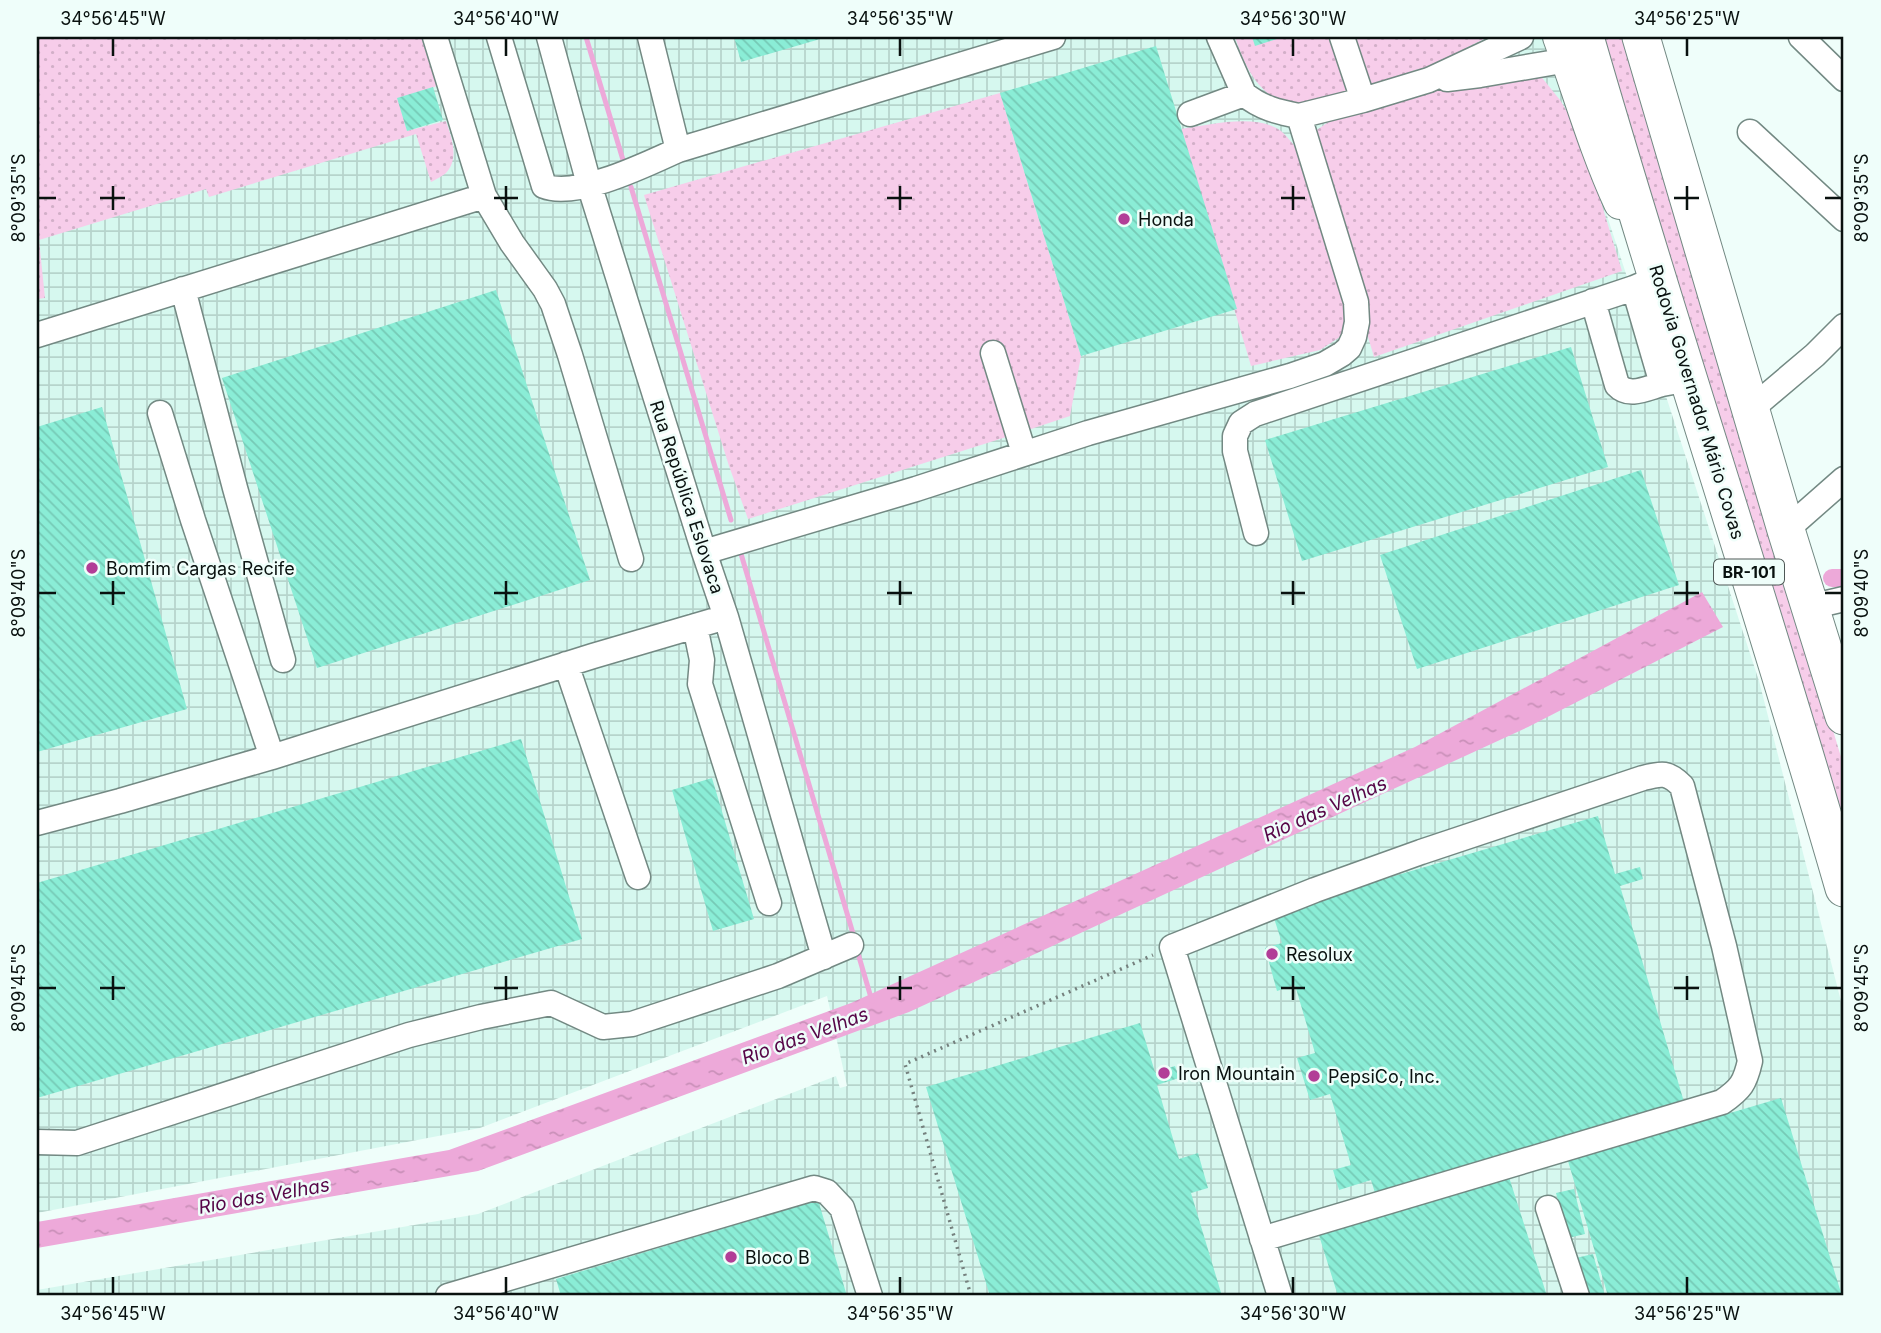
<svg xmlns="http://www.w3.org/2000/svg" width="1881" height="1333" font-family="Inter,sans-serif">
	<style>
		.industrial { fill: url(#industrial-grid) }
		.grass { fill: url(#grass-dots) }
		.water { fill: url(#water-ripples) }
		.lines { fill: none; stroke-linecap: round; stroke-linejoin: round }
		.stream { stroke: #eda9d9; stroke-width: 5 }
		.canal { stroke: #eda9d9; stroke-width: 18 }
		.building { fill: url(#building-back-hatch) }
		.minor-casing { stroke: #738983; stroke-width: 27 }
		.major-casing { stroke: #738983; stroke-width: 34 }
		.highway-casing { stroke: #738983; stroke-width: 39 }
		.path { stroke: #75817e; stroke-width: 3.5; stroke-dasharray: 2 5; stroke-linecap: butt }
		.minor { stroke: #fff; stroke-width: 24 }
		.major { stroke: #fff; stroke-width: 32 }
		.highway { stroke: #fff; stroke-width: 37 }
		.ticks { fill: none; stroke: #09110f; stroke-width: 2.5 }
		.poi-dot { fill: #b23e97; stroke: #effefa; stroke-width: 2.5 }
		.labels { text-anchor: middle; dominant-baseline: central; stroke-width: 5; stroke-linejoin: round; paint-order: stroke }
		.shield { fill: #effefa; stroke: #4e5856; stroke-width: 2 }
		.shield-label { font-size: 16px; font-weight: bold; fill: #09110f }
		.poi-label { font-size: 18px; fill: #09110f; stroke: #effefa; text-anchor: start }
		.street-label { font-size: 18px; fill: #09110f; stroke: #effefa }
		.water-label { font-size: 19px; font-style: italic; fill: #560547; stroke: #effefa }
		.neatline { fill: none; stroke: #09110f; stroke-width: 2.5 }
		.ticks-label { font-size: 18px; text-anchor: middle; fill: #09110f }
	</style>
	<defs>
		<pattern id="industrial-grid" width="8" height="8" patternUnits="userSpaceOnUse" patternTransform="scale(1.75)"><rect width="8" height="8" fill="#d6f8ef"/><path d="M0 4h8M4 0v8" fill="none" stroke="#b6d4cc"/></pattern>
		<pattern id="grass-dots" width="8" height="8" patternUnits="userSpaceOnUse" patternTransform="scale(1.75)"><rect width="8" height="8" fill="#f7cdea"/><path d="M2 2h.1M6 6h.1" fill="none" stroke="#d2afc8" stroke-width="1.8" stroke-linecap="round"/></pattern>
		<pattern id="water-ripples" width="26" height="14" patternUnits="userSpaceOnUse" patternTransform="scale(1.75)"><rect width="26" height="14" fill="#eda9d9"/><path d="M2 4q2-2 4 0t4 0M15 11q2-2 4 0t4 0" fill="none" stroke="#ca90b9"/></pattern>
		<pattern id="building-back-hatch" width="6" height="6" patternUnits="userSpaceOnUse" patternTransform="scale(1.75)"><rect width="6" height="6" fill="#8aedd6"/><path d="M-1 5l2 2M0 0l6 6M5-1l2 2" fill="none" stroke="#76cab6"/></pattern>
	</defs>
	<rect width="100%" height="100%" fill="#effefa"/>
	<path class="industrial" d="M37,37H1553L1580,133L1759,681L1844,1013V1296H37V1290L478,1214L836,1076L840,1088L847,1086L827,996L480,1128L37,1213Z"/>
	<path class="grass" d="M37,37H421L437,86L398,99L407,131L446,121C451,137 460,158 446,173C442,176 435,180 431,182L416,134L209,197L206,189L39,240L45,298L37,299Z
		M1235,37H1335L1349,89C1337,94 1324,100 1312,103C1266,111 1247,73 1235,37Z
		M1349,37H1488L1458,52L1440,64L1415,70L1372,87L1363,83Z
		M1599,37H1633L1826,707L1844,767V847Z
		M1535,69L1560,100L1580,133L1622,271L1374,357L1358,303L1346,333L1320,350L1251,366L1181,129C1210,125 1256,113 1281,131C1289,138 1296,148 1303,157L1306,137L1354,105Z
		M1000,93L1081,356L1070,416L1019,433L748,519L729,466L644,195Z"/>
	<path class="water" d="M1702,592L1723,627L1528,727L909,1012L478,1171L37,1248V1222L449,1150L851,1003L1415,747Z"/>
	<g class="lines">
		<path class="stream" d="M586,37L623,160
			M631,187L731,520
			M739,547L854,937
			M857,950L872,1001"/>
		<path class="canal" d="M1832,578H1844"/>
	</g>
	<path class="building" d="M734,37H827L741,62Z
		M1252,37H1283L1255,46Z
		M1156,46L1237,309L1081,356L1000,93Z
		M433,87L443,120L407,131L397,98Z
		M496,290L590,580L317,668L222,378Z
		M1571,347L1608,467L1302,561L1265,440Z
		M102,407L187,709L37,752V427Z
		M1641,470L1679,585L1417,669L1380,555Z
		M521,739L582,939L37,1098V883Z
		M712,778L754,919L713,931L672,790Z
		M1598,816L1615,874L1640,867L1643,879L1620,886L1684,1102L1375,1193L1371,1180L1339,1190L1333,1170L1351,1165L1330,1094L1310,1100L1297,1058L1315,1053L1295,985L1277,991L1265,948L1282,943L1272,912Z
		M1140,1023L1155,1072L1175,1066L1179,1078L1157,1085L1179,1159L1198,1153L1208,1188L1191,1193L1222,1296H990L926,1087Z
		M1781,1098L1842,1296H1608L1568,1161Z
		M1508,1174L1547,1296H1338L1317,1229Z
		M1574,1189L1585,1234L1568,1238L1556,1193Z
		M818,1200L847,1296H561L556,1279Z
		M1593,1254L1605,1296H1587L1576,1258Z"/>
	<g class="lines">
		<defs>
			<path id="minor" d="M435,37L484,196L512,243L545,289L553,304L570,355L631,559
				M499,37L544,186C576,199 647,164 678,150L650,37
				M549,37L589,184L704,552L726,617L824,957
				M1219,37L1244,94
				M1342,37L1363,100
				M1801,37L1844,79
				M1447,79L1480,75L1568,60
				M1190,114L1244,94C1261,108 1278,112 1299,116
				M1750,132L1844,219
				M678,150L1053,37
				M1648,282L1634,288L1662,384L1689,379
				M183,289L235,488L283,660
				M1593,301L1617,385C1629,398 1647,388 1662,384
				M37,335L484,196
				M993,353L1024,453
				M1750,410L1815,355L1844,326
				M160,413L193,520L272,757L593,656L726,617
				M1786,530L1844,479
				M1256,533L1235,451V436L1241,423L1255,414L1634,288
				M704,552L916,489L1088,433L1290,376L1325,364L1342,354L1349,348L1354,337L1357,322L1356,302L1299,116L1363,100L1429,80L1521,37
				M1810,607L1844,599
				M695,626L702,660L700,684L769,903
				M566,664L638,877
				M37,823L120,801L272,757
				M37,1142L77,1143L409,1035L481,1017L551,1003L603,1027L632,1024L778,976L851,945
				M1548,1208L1577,1296
				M1262,1239L1722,1102C1741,1089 1745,1083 1750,1061L1724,946L1682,786C1668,772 1662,773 1643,778L1421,852L1315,890L1172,947L1280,1296
				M448,1296L814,1188L827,1192L842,1208L870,1296"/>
			<path id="major" d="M1559,37C1579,92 1595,149 1620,203"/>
			<path id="highway" d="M1585,37C1667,322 1762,603 1844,888
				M1641,37L1786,530L1844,716"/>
		</defs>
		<use href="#minor" class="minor-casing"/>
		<use href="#major" class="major-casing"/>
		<use href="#highway" class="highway-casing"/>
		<path class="path" d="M971,1296L905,1064L1153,955"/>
		<use href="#minor" class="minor"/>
		<use href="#major" class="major"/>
		<use href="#highway" class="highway"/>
	</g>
	<path class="ticks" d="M113,38V56M506,38V56M900,38V56M1293,38V56M1687,38V56M113,186V210M506,186V210M900,186V210M1293,186V210M1687,186V210M38,198H56M100,198H125M494,198H518M887,198H912M1281,198H1305M1674,198H1699M1825,198H1842M113,581V605M506,581V605M900,581V605M1293,581V605M1687,581V605M38,593H56M100,593H125M494,593H518M887,593H912M1281,593H1305M1674,593H1699M1825,593H1842M113,976V1000M506,976V1000M900,976V1000M1293,976V1000M1687,976V1000M38,988H56M100,988H125M494,988H518M887,988H912M1281,988H1305M1674,988H1699M1825,988H1842M113,1277V1294M506,1277V1294M900,1277V1294M1293,1277V1294M1687,1277V1294"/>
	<g class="poi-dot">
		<circle cx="1124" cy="219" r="7"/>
		<circle cx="92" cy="568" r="7"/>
		<circle cx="1272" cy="954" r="7"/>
		<circle cx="1164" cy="1073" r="7"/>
		<circle cx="1314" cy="1076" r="7"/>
		<circle cx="731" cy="1257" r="7"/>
	</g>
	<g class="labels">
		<rect class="shield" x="1714" y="559.5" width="70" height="25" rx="5"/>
		<g class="shield-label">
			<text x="1749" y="572">BR-101</text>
		</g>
		<g class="poi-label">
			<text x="1138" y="219">Honda</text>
			<text x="106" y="568">Bomfim Cargas Recife</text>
			<text x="1286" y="954">Resolux</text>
			<text x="1178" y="1073">Iron Mountain</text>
			<text x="1328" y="1076">PepsiCo, Inc.</text>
			<text x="745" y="1257">Bloco B</text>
		</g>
		<g class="street-label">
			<text transform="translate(1697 402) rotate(73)">Rodovia Governador Mário Covas</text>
			<text transform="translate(687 497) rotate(72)">Rua República Eslovaca</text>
		</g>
		<g class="water-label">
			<text transform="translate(1325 809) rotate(-24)">Rio das Velhas</text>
			<text transform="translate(805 1036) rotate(-20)">Rio das Velhas</text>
			<text transform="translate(264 1196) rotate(-10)">Rio das Velhas</text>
		</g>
	</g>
	<rect width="1881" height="1333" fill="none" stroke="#effefa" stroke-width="77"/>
	<rect x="38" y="38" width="1804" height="1256" class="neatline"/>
	<g class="ticks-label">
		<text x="113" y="25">34°56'45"W</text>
		<text x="506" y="25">34°56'40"W</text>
		<text x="900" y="25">34°56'35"W</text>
		<text x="1293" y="25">34°56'30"W</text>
		<text x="1687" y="25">34°56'25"W</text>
		<text transform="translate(19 198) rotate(-90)" y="6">8°09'35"S</text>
		<text transform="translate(1862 198) rotate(-90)" y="6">8°09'35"S</text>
		<text transform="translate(19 593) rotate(-90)" y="6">8°09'40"S</text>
		<text transform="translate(1862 593) rotate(-90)" y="6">8°09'40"S</text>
		<text transform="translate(19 988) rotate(-90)" y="6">8°09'45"S</text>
		<text transform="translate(1862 988) rotate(-90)" y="6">8°09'45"S</text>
		<text x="113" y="1320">34°56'45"W</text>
		<text x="506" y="1320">34°56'40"W</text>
		<text x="900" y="1320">34°56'35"W</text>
		<text x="1293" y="1320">34°56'30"W</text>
		<text x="1687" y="1320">34°56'25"W</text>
	</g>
</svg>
